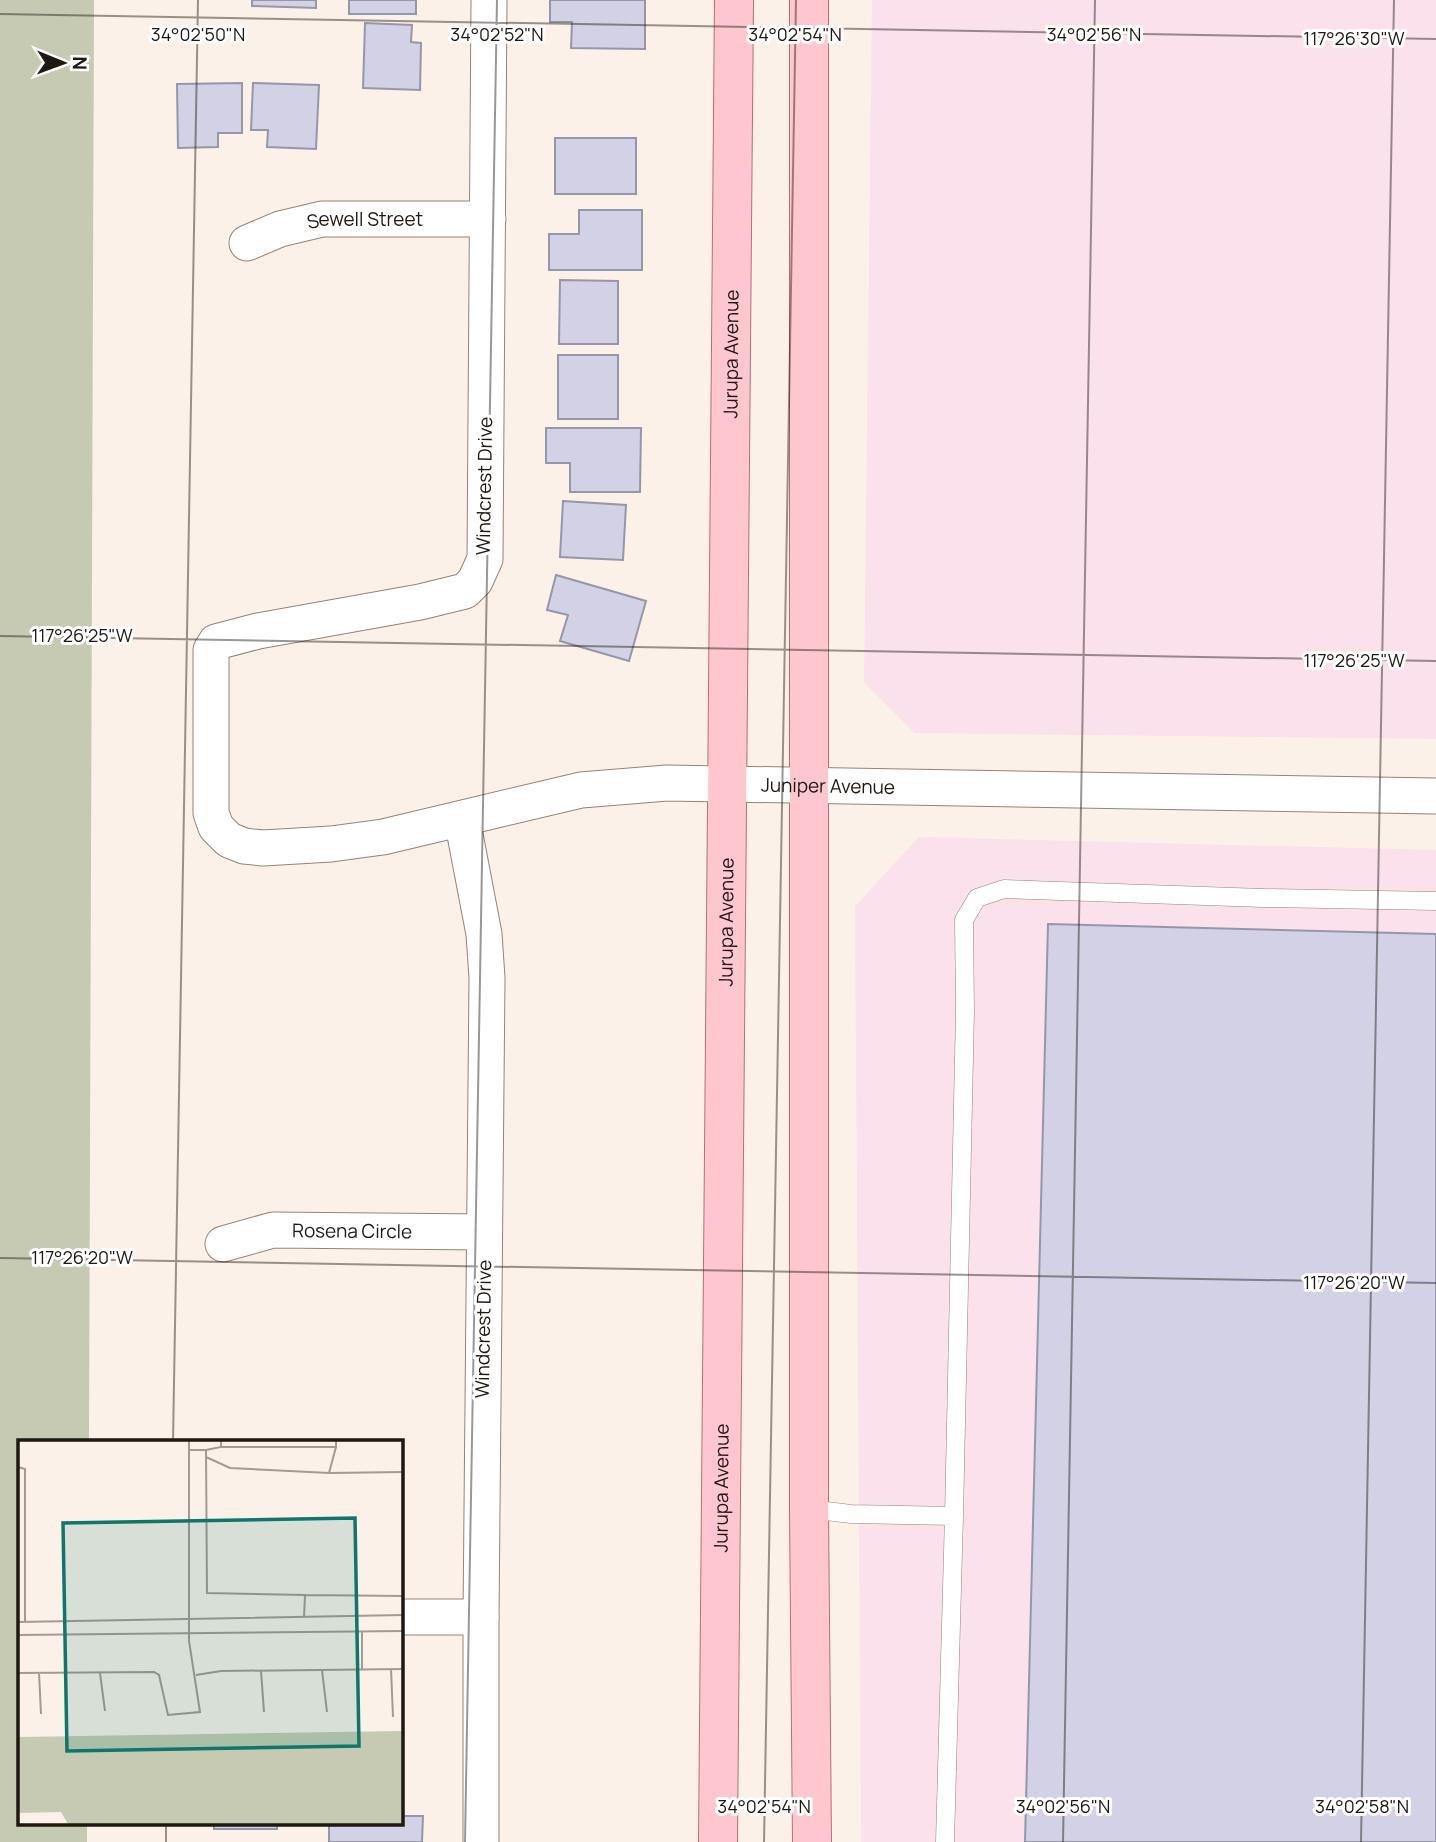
<svg xmlns="http://www.w3.org/2000/svg" width="1436" height="1842" font-family="Manrope,sans-serif">
	<style>
		.industrial { fill: #fae1eb }
		.green { fill: #c6cab3 }
		.building { fill: #d2d1e6; stroke: #9696a9; stroke-width: 2 }
		.lines { fill: none; stroke-linecap: round; stroke-linejoin: round }
		.lane-casing { stroke: #948377; stroke-width: 19 }
		.street-casing { stroke: #948377; stroke-width: 37 }
		.primary-casing { stroke: #b0717a; stroke-width: 40 }
		.lane { stroke: #fff; stroke-width: 18 }
		.street { stroke: #fff; stroke-width: 35 }
		.primary { stroke: #fec7d0; stroke-width: 38 }
		.ticks { fill: none; stroke: #1e1813; stroke-width: 2; stroke-opacity: 0.45 }
		.labels { text-anchor: middle; dominant-baseline: central; stroke-width: 6; stroke-linejoin: round; paint-order: stroke }
		.street-label { font-size: 19px; fill: #1e1813; stroke: #fff }
		.inset-road { fill: none; stroke: #a39a93; stroke-width: 2 }
		.view { fill: #0f766e; fill-opacity: 0.15; stroke: #0f766e; stroke-width: 3.5 }
		.inset-edge { fill: none; stroke: #1e1813; stroke-width: 3.5 }
		.ticks-label { font-size: 18px; text-anchor: middle; fill: #1e1813; stroke: #fff; stroke-width: 6; stroke-linejoin: round; paint-order: stroke }
	</style>
	<rect width="100%" height="100%" fill="#fcf1e9"/>
	<path class="industrial" d="M872,0H1436V739L915,733L864,682Z
		M919,837L1436,850V1842H861L855,906Z"/>
	<path class="green" d="M0,0H94L89,1441H19V1823H87V1842H0Z"/>
	<path class="building" d="M252,0H316V8L252,6Z
		M349,0H416V14H349Z
		M550,0H645V49L571,48L572,22H550Z
		M365,23L412,25L411,42L421,43L420,90L363,88Z
		M242,83V133H218V147L178,148L177,84Z
		M253,83L319,85L316,149L267,147L268,130H251Z
		M555,138H636V194H555Z
		M579,210H642V270H549V234H579Z
		M560,280L618,281V344H559Z
		M558,355H618V419H558Z
		M546,428H641L640,492H570V463H546Z
		M563,501L626,505L623,560L560,557Z
		M556,575L646,601L629,661L560,641L568,615L547,610Z
		M1048,924L1436,934V1842H1025Z
		M401,1816H423L422,1842H329V1823H401Z
		M214,1823H277V1829H214Z"/>
	<g class="lines">
		<defs>
			<path id="lane" d="M809,1509L851,1514L954,1516L965,1011L964,920L977,898L1004,889L1263,898L1436,901
				M945,1842L954,1516"/>
			<g id="street">
				<path id="s1" d="M489,0L485,559L475,581L465,591L420,602L258,631L216,642L211,650V813L216,827L229,840L244,846L263,848L331,844L383,837L581,790L667,783L1436,796"/>
				<path id="s2" d="M247,243L280,229L322,219H488"/>
				<path d="M462,819L484,934L487,978L481,1617V1842"/>
				<path id="s3" d="M223,1244L273,1230L484,1232"/>
				<path d="M401,1617H481"/>
			</g>
			<g id="primary">
				<path d="M809,0V1509L812,1842"/>
				<path id="s4" d="M718,1842L734,0"/>
			</g>
		</defs>
		<use href="#lane" class="lane-casing"/>
		<use href="#street" class="street-casing"/>
		<use href="#primary" class="primary-casing"/>
		<use href="#lane" class="lane"/>
		<use href="#street" class="street"/>
		<use href="#primary" class="primary"/>
	</g>
	<path class="ticks" d="M0,14L1436,39M0,636L1436,661M0,1258L1436,1283M173,1441L198,0M166,1842V1823M465,1842L497,0M764,1842L796,0M1063,1842L1095,0M1361,1842L1394,0"/>
	<g class="labels">
		<g class="street-label">
			<text stroke="none"><textPath href="#s2" startOffset="122">Sewell Street</textPath></text>
			<text stroke="none"><textPath href="#s4" startOffset="1488">Jurupa Avenue</textPath></text>
			<text transform="translate(484 486) rotate(-89)">Windcrest Drive</text>
			<text stroke="none"><textPath href="#s1" startOffset="1664">Juniper Avenue</textPath></text>
			<text stroke="none"><textPath href="#s4" startOffset="920">Jurupa Avenue</textPath></text>
			<text stroke="none"><textPath href="#s3" startOffset="131">Rosena Circle</textPath></text>
			<text transform="translate(483 1329) rotate(-89)">Windcrest Drive</text>
			<text stroke="none"><textPath href="#s4" startOffset="354">Jurupa Avenue</textPath></text>
		</g>
	</g>
	<g transform="translate(18 1440)">
		<rect width="385" height="385" fill="#fcf1e9"/>
		<path d="M385,291V384H50L43,372L0,373V297Z" fill="#c6cab3"/>
		<path class="inset-road" d="M203,7H318V1M171,10H188L189,153L287,155L286,178M188,10L203,7V1M188,17L212,28L311,33L318,7M0,27L7,29V182M311,33L385,32M287,155L385,156M0,182L385,175M344,192V229M0,195L385,191M373,229L375,277M304,230L309,272M243,231L246,272M0,233L136,232L141,235L150,275L182,272L171,201V1M21,233L23,274M82,233L87,271M178,235L203,231L385,229"/>
		<path class="view" d="M337,78L341,306L49,311L45,83Z"/>
		<rect width="385" height="385" class="inset-edge"/>
	</g>
	<g class="ticks-label">
		<text x="198" y="41">34°02'50"N</text>
		<text x="497" y="41">34°02'52"N</text>
		<text x="795" y="41">34°02'54"N</text>
		<text x="1094" y="41">34°02'56"N</text>
		<text x="1354" y="45">117°26'30"W</text>
		<text x="82" y="642">117°26'25"W</text>
		<text x="1354" y="667">117°26'25"W</text>
		<text x="82" y="1264">117°26'20"W</text>
		<text x="1354" y="1289">117°26'20"W</text>
		<text x="764" y="1813">34°02'54"N</text>
		<text x="1063" y="1813">34°02'56"N</text>
		<text x="1362" y="1813">34°02'58"N</text>
	</g>
	<g transform="translate(63 63) rotate(91)" stroke="#ffffff" stroke-width="5" paint-order="stroke">
	<path d="M0-5L12 26L0 18L-12 26Z" fill="#1e1813"/>
	<text y="-10" font-size="19" font-weight="bold" text-anchor="middle" fill="#1e1813">N</text>
	</g>
</svg>
